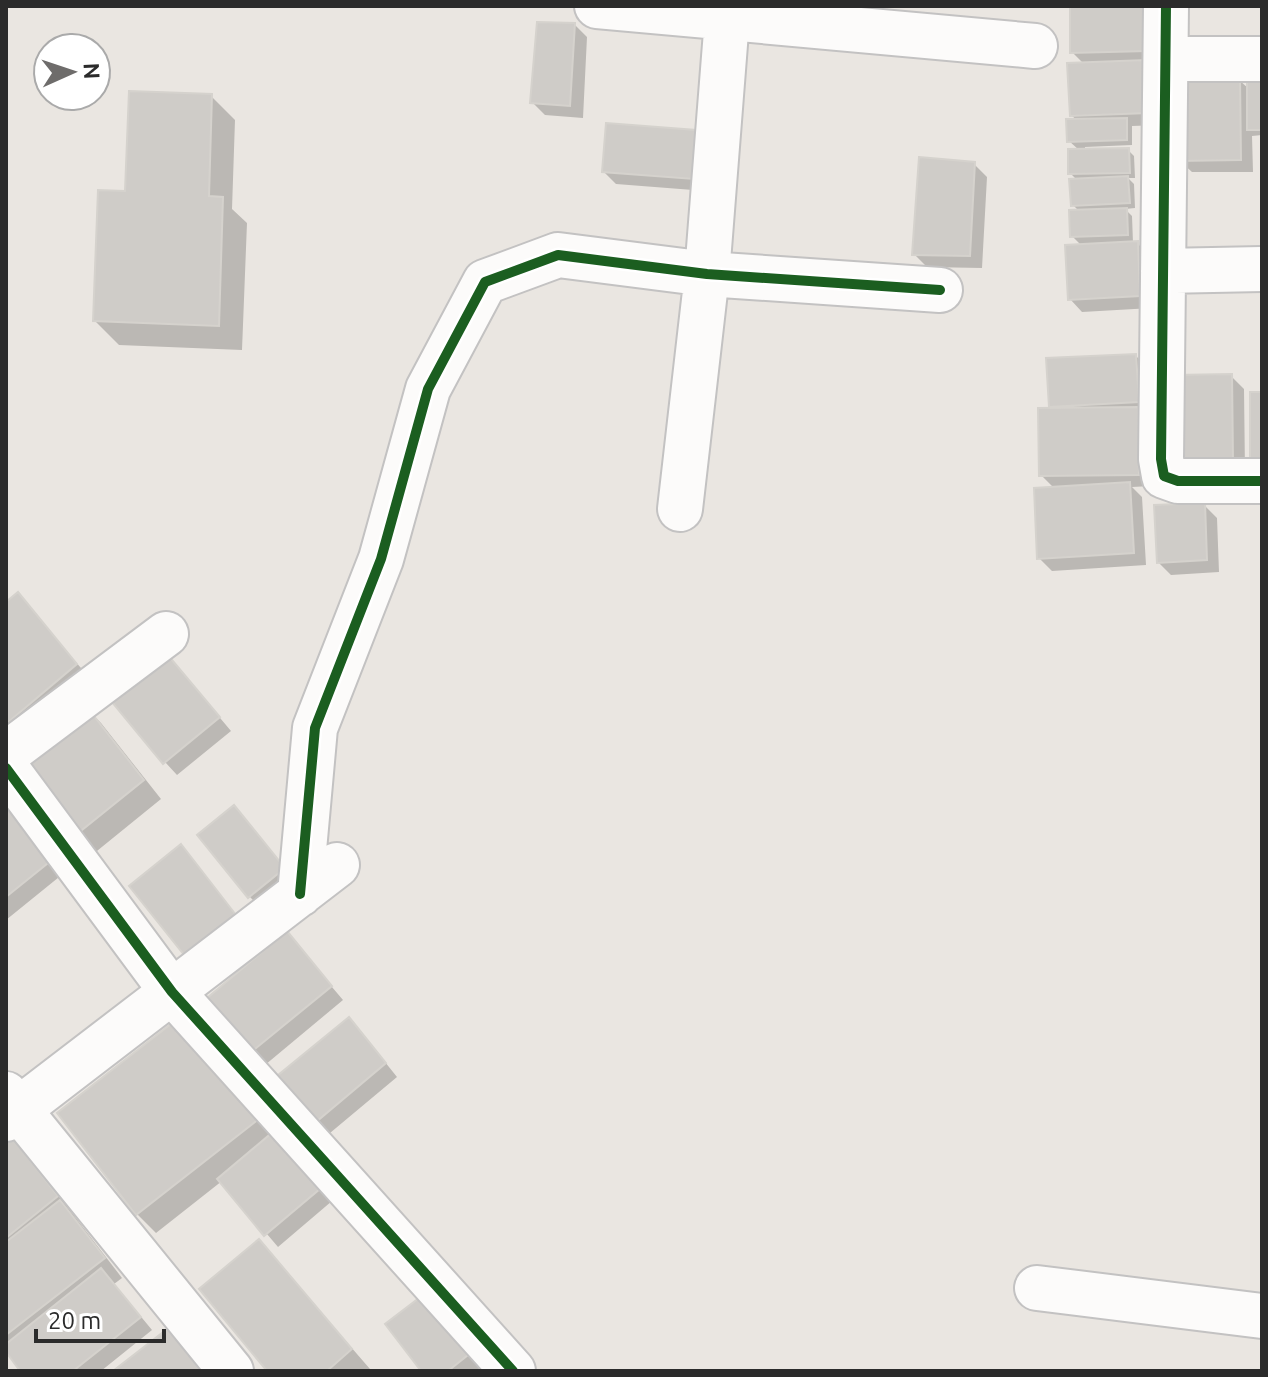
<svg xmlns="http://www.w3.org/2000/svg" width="1268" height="1377" font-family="Ubuntu,sans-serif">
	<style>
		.shadow { fill: #0003 }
		.building { fill: #cfccc8; stroke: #d5d2cd; stroke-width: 2 }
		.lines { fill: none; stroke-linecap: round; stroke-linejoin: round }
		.minor-casing { stroke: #c3c2c2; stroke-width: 48 }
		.minor { stroke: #fcfbfa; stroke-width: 44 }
		.cycleway-casing { stroke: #fff; stroke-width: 15 }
		.cycleway { stroke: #1b5e20; stroke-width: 10 }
	</style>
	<rect width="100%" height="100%" fill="#eae6e1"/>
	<path class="shadow" d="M1072,6H1150L1160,125L1132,126V145L1085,147V150H1128L1134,156L1135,178H1128L1134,184L1135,208L1125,209L1132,216L1133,243H1137L1150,256L1152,308L1082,312L1070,299L1082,246L1072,236L1079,211L1073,205L1078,181L1070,173L1079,150L1069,141L1078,121L1072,116L1084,64L1072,52Z
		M575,25L587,37L583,118L545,115L532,102Z
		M1239,80L1249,89L1262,81V135L1252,136L1253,172H1192L1179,160Z
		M211,96L235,120L232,209L247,223L242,350L119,345L95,321L127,193Z
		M695,132L708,145L706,191L616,184L604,172Z
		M974,164L987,177L982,268L927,267L914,254Z
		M1136,356L1148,368L1151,486L1132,487L1142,497L1146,565L1052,571L1039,558L1054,488L1041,475L1055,410L1051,406Z
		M1231,376L1244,389L1245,473L1190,474Z
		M1204,505L1217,518L1219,572L1171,575L1158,562Z
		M17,595L95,684L6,728V605Z
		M179,669L231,731L177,775L165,762Z
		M83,705L101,723L161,799L92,855L74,836Z
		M6,801L64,873L6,920Z
		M234,808L296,882L262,909L250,897Z
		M287,934L343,1000L259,1070L246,1057Z
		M185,1015L332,1201L278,1247L222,1181L156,1233L137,1214Z
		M361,1032L397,1077L330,1133L317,1121Z
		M11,1139L29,1157L122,1278L114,1284L152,1330L101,1371H23L6,1349L9,1344L6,1341V1142Z
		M259,1241L370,1369L367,1371H270Z
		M426,1294L484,1365L476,1371H424Z"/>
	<path class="building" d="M1070,6H1146L1147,51L1070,53Z
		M537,22L575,23L570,106L530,103Z
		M1146,60L1148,113L1070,116L1067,63Z
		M1176,78H1240L1241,160L1177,161Z
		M1247,79H1262V130H1247Z
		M129,91L212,94L209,196L223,197L219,326L93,321L98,190L125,191Z
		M1127,118V140L1067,142L1066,119Z
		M606,123L696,130L694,179L602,172Z
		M1129,148L1130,173L1068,174V149Z
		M919,157L975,162L970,256L912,255Z
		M1128,176L1130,203L1071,206L1069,179Z
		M1127,208L1128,235L1070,237L1069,210Z
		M1138,241L1140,296L1068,300L1065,245Z
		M1136,354L1139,402L1049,407L1046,358Z
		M1232,374L1233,461L1175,462L1174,375Z
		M1250,392H1262V469H1250Z
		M1138,407L1139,475L1039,476L1038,408Z
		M1130,482L1134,553L1037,559L1034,488Z
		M1205,503L1207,560L1157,563L1154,505Z
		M18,592L77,664L6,724V602Z
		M167,654L220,717L163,764L111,701Z
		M83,702L144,780L72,838L11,759Z
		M6,801L53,859L6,897Z
		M234,805L285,868L248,898L197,835Z
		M181,844L236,915L185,956L129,886Z
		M287,931L332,986L244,1058L200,1004Z
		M185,1013L264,1115L136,1215L57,1113Z
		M349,1017L386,1063L316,1122L277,1076Z
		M274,1131L321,1188L264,1236L217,1179Z
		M11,1136L58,1196L6,1238V1140Z
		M60,1200L105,1258L6,1335V1242Z
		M259,1239L352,1349L327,1371H267L199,1289Z
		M101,1268L141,1317L73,1371H20L6,1352V1344Z
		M427,1292L473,1351L448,1371H421L385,1324Z
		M171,1326L204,1371H113Z"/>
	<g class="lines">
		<defs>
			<path id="minor" d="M597,6L1035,46
				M1166,6L1161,459L1164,476L1178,481H1262
				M1166,59H1262
				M1163,271L1262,269
				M680,509L707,274L728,6
				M6,754L166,634
				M6,768L172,992L513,1371
				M300,894L315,728L381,559L428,389L485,282L558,255L707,274L940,290
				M6,1094L231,1371
				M6,1119L337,865
				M1037,1288L1262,1316"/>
		</defs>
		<use href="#minor" class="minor-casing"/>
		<use href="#minor" class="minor"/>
		<defs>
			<path id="cycleway" d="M1166,6L1161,459L1164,476L1178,481H1262
				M6,768L172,992L513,1371
				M300,894L315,728L381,559L428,389L485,282L558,255L707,274L940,290"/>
		</defs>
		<use href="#cycleway" class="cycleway-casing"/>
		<use href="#cycleway" class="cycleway"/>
	</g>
	<rect width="1268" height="1377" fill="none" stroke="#2b2b2b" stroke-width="16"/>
	<g transform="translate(72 72) rotate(87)"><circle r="38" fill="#ffffff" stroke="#aaaaaa" stroke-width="2"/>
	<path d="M0-6L14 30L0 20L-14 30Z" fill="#6e6c6b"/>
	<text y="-12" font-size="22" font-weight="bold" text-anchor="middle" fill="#2b2b2b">N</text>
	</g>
	<path d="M36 1329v12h128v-12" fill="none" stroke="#2b2b2b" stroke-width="4"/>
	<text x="48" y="1329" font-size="24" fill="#2b2b2b" stroke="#ffffff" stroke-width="6" paint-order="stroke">20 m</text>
</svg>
